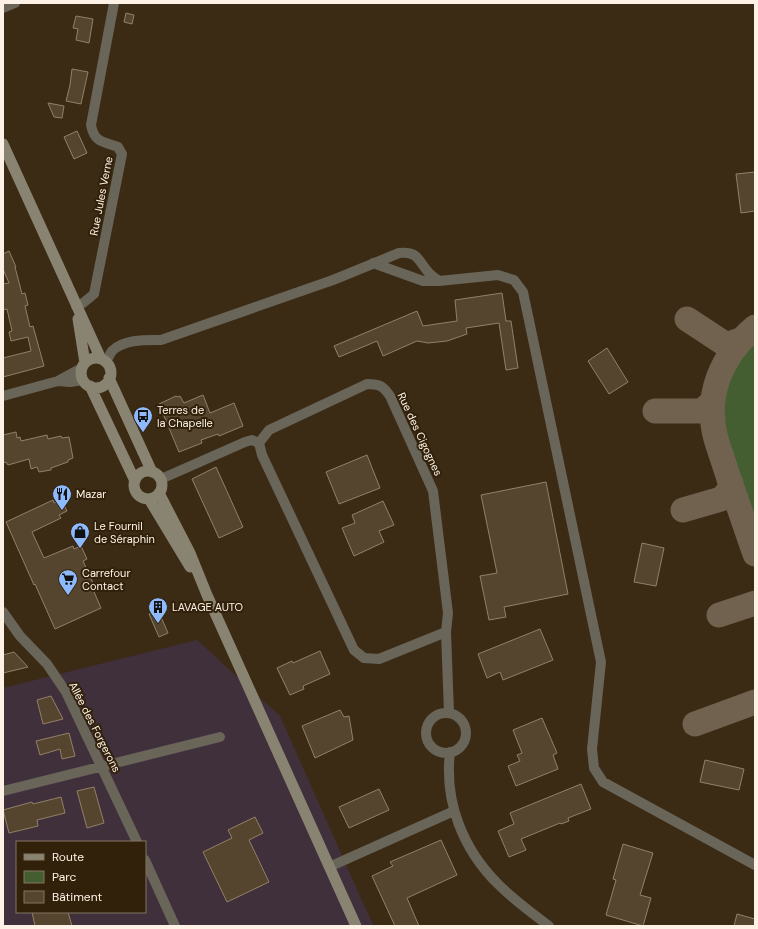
<svg xmlns="http://www.w3.org/2000/svg" width="758" height="929" font-family="'DM Sans',sans-serif">
	<style>
		.industrial { fill: #40303c; fill-rule: evenodd }
		.green { fill: #455e31 }
		.lines { fill: none; stroke-linecap: round; stroke-linejoin: round }
		.taxiway { stroke: #70624e; stroke-width: 25 }
		.building { fill: #55452e; stroke: #928068 }
		.minor { stroke: #696559; stroke-width: 10 }
		.secondary { stroke: #898471; stroke-width: 11 }
		.labels { text-anchor: middle; dominant-baseline: central; stroke-width: 4; stroke-linejoin: round; paint-order: stroke }
		.street-label { font-size: 11px; fill: #fdf2e5; stroke: #31210b }
		.poi-label { font-size: 11px; fill: #fdf2e5; stroke: #31210b; text-anchor: start }
	</style>
	<rect width="100%" height="100%" fill="#3b2b15"/>
	<path class="industrial" d="M197,640L280,716L363,903L374,926H3V688ZM17,842H145V912H17Z"/>
	<path class="green" d="M755,340V525L726,441L721,413V396L733,367L747,347Z"/>
	<g class="lines">
		<path class="taxiway" d="M687,319L722,342L729,344L740,340
			M755,327C722,355 704,395 716,439C720,452 725,466 729,479C738,504 746,529 755,554
			M655,411H699L704,409L713,401
			M683,510L721,499L728,492L731,483
			M719,615L755,603
			M695,724L755,702"/>
	</g>
	<path class="building" d="M126,13L134,15L132,24L124,22Z
		M76,16L93,19L89,43L76,40L78,29L73,28Z
		M72,69L88,72L81,104L66,101L70,85Z
		M48,103L64,106L62,118L54,117Z
		M77,131L87,153L74,159L64,137Z
		M755,172V211L741,213L736,174Z
		M9,251L16,267H15L22,294L25,293L28,305L25,306L30,327L33,326L44,366L3,377V358L31,351L28,337L11,341L9,332L12,331L7,309L3,310V284L9,283L3,269V254Z
		M502,293L506,321H511L518,368L506,370L499,323L466,328L467,334L447,341L428,343L417,341L383,356L377,341L339,357L334,346L417,311L423,326L457,321L455,300Z
		M607,348L628,382L609,394L588,361Z
		M203,395L210,413L234,403L243,426L219,436L218,434L201,440L202,443L179,452L159,404L176,396L178,397L180,396L184,403Z
		M16,432L17,438L20,437L21,441L47,435L48,439L61,436L62,438L69,437L73,458L68,460V462L65,463L51,468V470L39,472L37,467L31,469L29,459L8,465L6,462L3,463V435Z
		M367,455L380,488L339,504L326,472Z
		M216,467L243,527L219,538L192,479Z
		M546,482L568,594L504,607L506,617L489,620L480,576L497,573L481,495Z
		M61,499L67,511L59,515L61,518L32,532L44,558L73,546L74,549L81,546L87,559L83,561L93,583L91,585L101,608L55,629L35,584L34,585L6,522L53,500L54,503Z
		M383,501L394,525L379,531L384,542L354,556L342,528L355,523L352,515Z
		M642,543L664,548L656,586L634,582Z
		M158,610L168,633L159,637L149,614Z
		M540,629L553,660L503,680L500,672L487,678L478,654Z
		M320,651L330,674L303,686L304,689L290,695L277,668L292,661L293,663Z
		M14,652L28,667L3,673V655Z
		M51,696L63,719L43,724L37,700Z
		M340,710L344,717L349,716L353,740L315,758L302,726Z
		M542,718L557,753L553,755L558,769L516,786L508,766L520,761L517,755L522,753L513,730Z
		M69,733L75,756L62,759L60,749L40,755L36,741Z
		M705,760L744,769L739,790L700,782Z
		M581,784L591,809L568,818L569,821L561,824L560,823L521,839L526,850L509,857L498,831L514,824L510,813Z
		M94,787L104,823L87,828L77,791Z
		M379,789L389,810L349,828L339,807Z
		M61,797L65,813L37,820L38,826L9,833L3,810L32,802L33,804Z
		M255,817L263,833L249,840L269,882L227,902L203,852L232,838L228,830Z
		M441,840L457,875L407,898L419,926H395L372,876L393,866L390,862Z
		M623,844L653,853L640,895L651,898L643,926L606,915L616,880L613,879Z
		M32,912H68L72,926H35Z
		M737,914L755,919V926H734Z"/>
	<g class="lines">
		<path class="minor" d="M3,8L15,3
			M373,263L423,281H439
			M76,306L83,303L94,294L122,154L118,147C103,142 94,142 91,125L114,3
			M105,362C108,359 110,354 112,351C124,339 146,340 161,340L333,280L399,253C419,251 418,261 429,273C432,276 436,279 439,281L498,275L514,280L523,292L601,662L592,749L594,768L603,782L755,865
			M58,381L70,382L83,380
			M3,396L58,381L82,368
			M161,479L245,442L252,440L259,443
			M3,612L20,636L47,664L66,692L137,842
			M446,632L379,659L364,658L354,650L262,455L259,443L269,430L367,384C380,384 383,386 390,396L433,491L448,613L446,632L449,713
			M426 733a20 20 0 1 1 40 0a20 20 0 1 1-40 0Z
			M450,752C444,802 463,850 499,885C514,900 532,913 549,926
			M3,791L220,737
			M145,860L175,926
			M329,867L454,811"/>
		<path class="secondary" d="M3,144L101,359
			M78,319L85,363
			M81 373a15 15 0 1 1 30 0a15 15 0 1 1-30 0Z
			M109,378L152,472
			M90,386L135,481
			M134 485a14 14 0 1 1 28 0a14 14 0 1 1-28 0Z
			M159,493L190,553L207,595L356,926
			M149,499L190,567"/>
	</g>
	<defs>
		<symbol id="bus-pin" viewBox="-11 -11 22 30"><path d="M0 17L-7.5 6A9.5 9.5 0 1 1 7.5 6Z" fill="#8eb9fd" stroke="#31210b"/><path d="M-5-6H5V4H4V6H2V4H-2V6H-4V4H-5ZM-3.5-4V0h7V-4ZM-3.5 1.2v1.5H-2V1.2ZM2 1.2v1.5H3.5V1.2Z" fill="#111"/></symbol>
		<symbol id="restaurant-pin" viewBox="-11 -11 22 30"><path d="M0 17L-7.5 6A9.5 9.5 0 1 1 7.5 6Z" fill="#8eb9fd" stroke="#31210b"/><path d="M-5-6h1v4h1v-4h1v4h1v-4h1v5L-1.5 .5V6h-2V.5L-5-1ZM5-6V6H3V1.5H1.5Q1.5-4 5-6Z" fill="#111"/></symbol>
		<symbol id="shop-pin" viewBox="-11 -11 22 30"><path d="M0 17L-7.5 6A9.5 9.5 0 1 1 7.5 6Z" fill="#8eb9fd" stroke="#31210b"/><path d="M-5-2.5h2.3a2.7 3.5 0 0 1 5.4 0H5L5.5 6h-11ZM-1.5-2.5h3a1.5 2.3 0 0 0-3 0Z" fill="#111"/></symbol>
		<symbol id="supermarket-pin" viewBox="-11 -11 22 30"><path d="M0 17L-7.5 6A9.5 9.5 0 1 1 7.5 6Z" fill="#8eb9fd" stroke="#31210b"/><path d="M-6-5.5h2.5l.6 2H6L4.5 2H-2.5L-4.4-4H-6ZM-1.5 3.2a1.3 1.3 0 1 0 .1 0ZM3 3.2a1.3 1.3 0 1 0 .1 0Z" fill="#111"/></symbol>
		<symbol id="building-pin" viewBox="-11 -11 22 30"><path d="M0 17L-7.5 6A9.5 9.5 0 1 1 7.5 6Z" fill="#8eb9fd" stroke="#31210b"/><path d="M-4-6H4V6H1V3H-1V6H-4ZM-2.5-4.3h1.7v1.8h-1.7ZM.8-4.3h1.7v1.8H.8ZM-2.5-1h1.7V.8h-1.7ZM.8-1h1.7V.8H.8Z" fill="#111"/></symbol>
	</defs>
	<g fill-rule="evenodd">
		<use href="#bus-pin" x="132" y="405" width="22" height="30"/>
		<use href="#restaurant-pin" x="51" y="483" width="22" height="30"/>
		<use href="#shop-pin" x="69" y="521" width="22" height="30"/>
		<use href="#supermarket-pin" x="57" y="568" width="22" height="30"/>
		<use href="#building-pin" x="147" y="596" width="22" height="30"/>
	</g>
	<g class="labels">
		<g class="street-label">
			<text transform="translate(101 196) rotate(-79)">Rue Jules Verne</text>
			<text transform="translate(420 434) rotate(65)">Rue des Cigognes</text>
			<text transform="translate(95 727) rotate(63)">Allée des Forgerons</text>
		</g>
		<g class="poi-label">
			<text x="157" y="410">Terres de<tspan x="157" dy="13">la Chapelle</tspan></text>
			<text x="76" y="494">Mazar</text>
			<text x="94" y="526">Le Fournil<tspan x="94" dy="13">de Séraphin</tspan></text>
			<text x="82" y="573">Carrefour<tspan x="82" dy="13">Contact</tspan></text>
			<text x="172" y="607">LAVAGE AUTO</text>
		</g>
	</g>
	<rect width="758" height="929" fill="none" stroke="#fdf2e5" stroke-width="8"/>
	<rect x="16" y="841" width="130" height="72" fill="#31210b" stroke="#837562"/>
	<rect x="24" y="854" width="20" height="6" fill="#898471" stroke="#837562"/>
	<text x="52" y="861" font-size="12" fill="#fdf2e5">Route</text>
	<rect x="24" y="871" width="20" height="12" fill="#455e31" stroke="#837562"/>
	<text x="52" y="881" font-size="12" fill="#fdf2e5">Parc</text>
	<rect x="24" y="891" width="20" height="12" fill="#55452e" stroke="#837562"/>
	<text x="52" y="901" font-size="12" fill="#fdf2e5">Bâtiment</text>
</svg>
